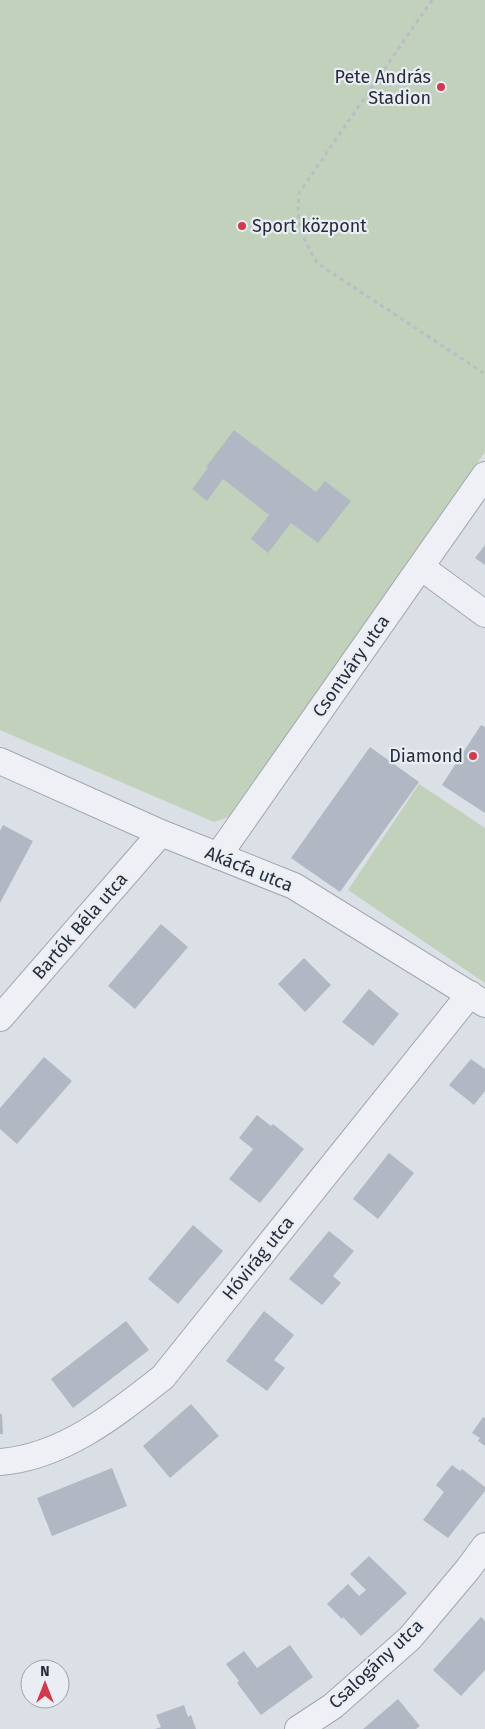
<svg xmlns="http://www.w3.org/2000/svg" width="485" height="1729" font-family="'Fira Sans',sans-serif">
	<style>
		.green { fill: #c1d1bc }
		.building { fill: #b2b8c3 }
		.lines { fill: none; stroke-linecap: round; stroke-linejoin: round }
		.minor-casing { stroke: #a1a6b0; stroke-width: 28 }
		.path { stroke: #babdc5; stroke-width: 3; stroke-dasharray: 4 4; stroke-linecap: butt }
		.minor { stroke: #eef0f5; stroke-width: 26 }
		.poi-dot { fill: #d2394d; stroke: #eaeef4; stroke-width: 2 }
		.labels { text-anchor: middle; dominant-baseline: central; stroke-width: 4.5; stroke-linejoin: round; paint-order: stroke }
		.poi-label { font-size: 18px; fill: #252d3d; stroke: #eaeef4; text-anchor: end }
		.street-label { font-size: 18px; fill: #252d3d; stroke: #eaeef4 }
	</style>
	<rect width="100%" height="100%" fill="#dbdfe6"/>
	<path class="green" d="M0,0H485V452L232,816L214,822L0,730Z
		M419,784L485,828V983L348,890Z"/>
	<path class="building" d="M234,430L316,492L325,481L351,501L318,543L291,523L268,553L251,539L269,515L223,479L207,501L192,489L208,468L206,467Z
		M485,545V565L475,558Z
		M481,725L485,727V813L442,785Z
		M370,747L419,782L340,892L291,858Z
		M3,825L33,841L0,903V831Z
		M161,924L188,947L135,1009L108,986Z
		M304,958L331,985L305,1012L278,984Z
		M369,989L399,1014L373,1046L342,1022Z
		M44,1057L72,1081L17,1144L0,1129V1108Z
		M471,1059L485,1069V1091L474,1105L449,1085Z
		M257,1115L271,1126L273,1124L304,1149L260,1203L229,1179L253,1149L239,1138Z
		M389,1153L414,1173L378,1219L353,1199Z
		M193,1225L223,1251L178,1304L148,1279Z
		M329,1231L354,1251L333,1276L341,1283L322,1305L289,1279Z
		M264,1311L294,1335L274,1360L285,1368L267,1391L226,1361Z
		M126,1321L149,1350L73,1408L51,1379Z
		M191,1404L219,1436L170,1478L143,1446Z
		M0,1414H2L3,1434H0Z
		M483,1417L485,1418V1446L478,1441L480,1438L472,1433Z
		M452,1465L460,1471L462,1469L485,1487V1491L448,1538L423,1520L444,1492L436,1485Z
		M112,1468L127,1506L52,1536L37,1498Z
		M369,1556L407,1593L361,1636L343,1617L342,1619L327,1604L348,1584L359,1596L366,1590L350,1574Z
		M481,1617L485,1621V1670L461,1696L433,1670Z
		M290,1645L313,1677L261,1715L237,1683L239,1681L226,1664L244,1651L257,1668Z
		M398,1699L420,1726L416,1729H363Z
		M184,1705L188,1717L191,1715L196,1729H155L161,1727L156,1715Z"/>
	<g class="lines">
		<defs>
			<path id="minor" d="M421,567L485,614
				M0,761L161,833L294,886L485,1004
				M218,856L485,475
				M0,1018L161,833
				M0,1462C63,1457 115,1415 163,1377L470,994
				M298,1729L333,1706L410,1638L468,1569L485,1546"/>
		</defs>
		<use href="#minor" class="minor-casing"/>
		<path class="path" d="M432,0L299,193C296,225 302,236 317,263L485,374"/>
		<use href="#minor" class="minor"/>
	</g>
	<g class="poi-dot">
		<circle cx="441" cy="87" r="5"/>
		<circle cx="242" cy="226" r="5"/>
		<circle cx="473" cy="756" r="5"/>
	</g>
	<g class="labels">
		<g class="poi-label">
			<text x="431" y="77">Pete András<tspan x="431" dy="21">Stadion</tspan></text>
			<text x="252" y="226" text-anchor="start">Sport központ</text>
			<text x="463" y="756">Diamond</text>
		</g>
		<g class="street-label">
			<text transform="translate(351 666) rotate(-55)">Csontváry utca</text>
			<text transform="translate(249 869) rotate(22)">Akácfa utca</text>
			<text transform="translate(80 926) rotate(-49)">Bartók Béla utca</text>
			<text transform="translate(258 1258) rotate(-51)">Hóvirág utca</text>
			<text transform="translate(376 1664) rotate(-43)">Csalogány utca</text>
		</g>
	</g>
	<g transform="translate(45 1684)"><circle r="24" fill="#eaeef4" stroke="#9ba1ab"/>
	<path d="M0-4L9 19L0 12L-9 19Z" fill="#d2394d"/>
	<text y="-8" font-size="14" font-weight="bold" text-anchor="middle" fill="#252d3d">N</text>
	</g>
</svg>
